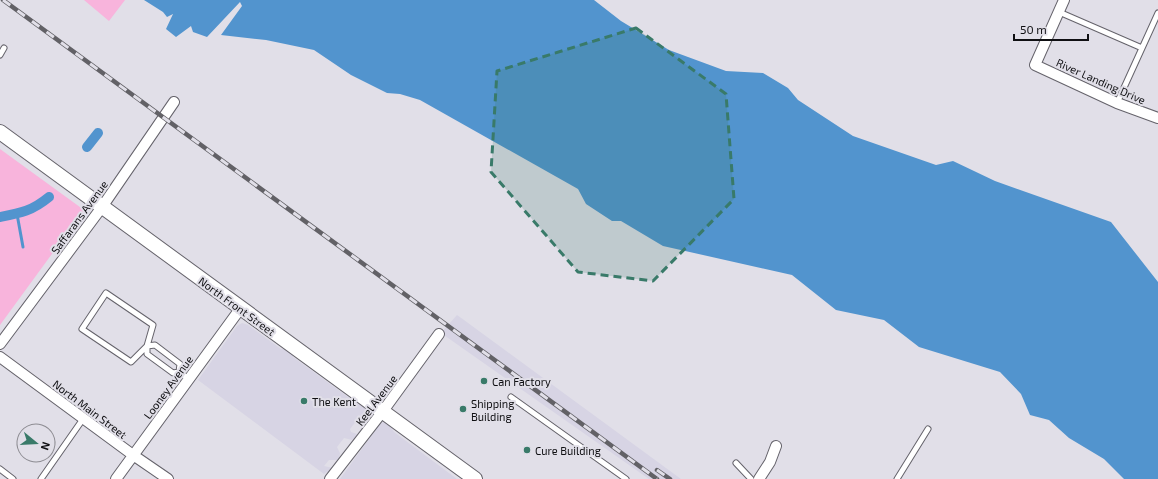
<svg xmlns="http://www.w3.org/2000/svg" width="1158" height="479" font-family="'Exo 2',sans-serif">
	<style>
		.built { fill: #d7d4e4 }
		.green { fill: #f8b4dc }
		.water { fill: #5294ce }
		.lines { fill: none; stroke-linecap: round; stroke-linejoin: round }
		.stream { stroke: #5294ce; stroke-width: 3 }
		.canal { stroke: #5294ce; stroke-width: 10 }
		.lane-casing { stroke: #65636b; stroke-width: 7 }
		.street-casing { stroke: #65636b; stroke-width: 12 }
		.secondary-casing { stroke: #65636b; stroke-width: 16 }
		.lane { stroke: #fff; stroke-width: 5 }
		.street { stroke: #fff; stroke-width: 10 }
		.secondary { stroke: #fff; stroke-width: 14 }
		.rail-casing { stroke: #626166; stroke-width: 4.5 }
		.rail { stroke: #e1dfe8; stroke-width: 3; stroke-dasharray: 9; stroke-linecap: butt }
		.marked { fill: #397a69; fill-opacity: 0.2; stroke: #397a69; stroke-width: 3; stroke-dasharray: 8 5; stroke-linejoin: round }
		.poi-dot { fill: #397a69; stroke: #e1dfe8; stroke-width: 1.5 }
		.labels { text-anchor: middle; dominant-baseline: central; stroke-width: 4; stroke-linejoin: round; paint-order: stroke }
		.street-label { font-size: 11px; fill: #0f0f12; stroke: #e1dfe8 }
		.poi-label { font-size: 11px; fill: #0f0f12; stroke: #e1dfe8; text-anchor: start }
	</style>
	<rect width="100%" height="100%" fill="#e1dfe8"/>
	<path class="built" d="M457,315L464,320L681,479H649L441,333Z
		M242,323L248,325L281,349L285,348L293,353V357L359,405L363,404L371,411L372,415L368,421L357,420L350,429L351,432L357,434L355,438L352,440L344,438L337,447L340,453L339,460H329L324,466L333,468L330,472H327L324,474L198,380L237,326Z
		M384,422L389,424L394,432L457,479H340L380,424Z"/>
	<path class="green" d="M84,0H125L109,21Z
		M0,149L84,210L0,325Z"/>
	<path class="water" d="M144,0H594L621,21L669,50L726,71L763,73L788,88L798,100L853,136L936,165L953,161L995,181L1111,222L1158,282V479H1124L1104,459L1069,438L1049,420L1030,415L1021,394L1000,372L919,347L884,320L836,310L792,275L663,246L621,221H612L586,204L578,189L420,100L400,94L387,93L351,75L314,50L266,40L221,35L242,6L240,2L207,37L193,32L191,26L176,37L166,29L173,14L167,17L163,12Z"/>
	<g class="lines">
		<path class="stream" d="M17,214L23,247"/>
		<path class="canal" d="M87,147L98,133
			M0,217C21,213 32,211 49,197"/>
		<defs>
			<path id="lane" d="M1059,12L1142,48
				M0,55L4,48
				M1117,103L1158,13
				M179,372L180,364L155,345L147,346L131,362L82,329L106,293L153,325L147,346V354L173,373L179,372L189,379
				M511,397L626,479
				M736,463L751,479
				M0,469L13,479
				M41,479L83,419
				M897,479L928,429"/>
			<path id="street" d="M1064,0L1035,65L1117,103L1158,118
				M0,344L102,207L174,102
				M0,357L133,455L168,479
				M116,479L240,309
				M330,479L383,411L439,334
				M759,479L770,462L776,446"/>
			<path id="secondary" d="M0,132L475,479"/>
		</defs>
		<use href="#lane" class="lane-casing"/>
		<use href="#street" class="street-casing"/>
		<use href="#secondary" class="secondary-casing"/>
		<use href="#lane" class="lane"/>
		<use href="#street" class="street"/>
		<use href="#secondary" class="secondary"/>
		<defs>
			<path id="rail" d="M3,0L657,479
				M657,470L670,479"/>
		</defs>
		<use href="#rail" class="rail-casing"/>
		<use href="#rail" class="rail"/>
	</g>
	<path class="marked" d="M636,28L726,94L734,199L653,281L578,272L491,172L497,71Z"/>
	<g class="poi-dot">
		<circle cx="484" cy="381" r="4"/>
		<circle cx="304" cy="401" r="4"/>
		<circle cx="463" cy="409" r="4"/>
		<circle cx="527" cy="450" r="4"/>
	</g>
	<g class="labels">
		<g class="street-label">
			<text transform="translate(1101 81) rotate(24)">River Landing Drive</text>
			<text transform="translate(79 217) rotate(-54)">Saffarans Avenue</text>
			<text transform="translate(237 306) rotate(36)">North Front Street</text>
			<text transform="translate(168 387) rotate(-54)">Looney Avenue</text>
			<text transform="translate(376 400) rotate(-53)">Keel Avenue</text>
			<text transform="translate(90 409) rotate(37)">North Main Street</text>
		</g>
		<g class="poi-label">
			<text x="492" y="381">Can Factory</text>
			<text x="312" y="401">The Kent</text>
			<text x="471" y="403">Shipping<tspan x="471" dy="13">Building</tspan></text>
			<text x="535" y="450">Cure Building</text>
		</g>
	</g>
	<g transform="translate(36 443) rotate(108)"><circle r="19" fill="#e1dfe8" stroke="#8d8c92"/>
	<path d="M0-3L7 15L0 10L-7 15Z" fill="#397a69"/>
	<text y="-6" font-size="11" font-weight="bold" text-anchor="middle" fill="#0f0f12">N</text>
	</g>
	<path d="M1014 34v6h74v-6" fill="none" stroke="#0f0f12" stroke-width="2"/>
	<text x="1020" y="34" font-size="12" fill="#0f0f12" stroke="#e1dfe8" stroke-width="3" paint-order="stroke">50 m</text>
</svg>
